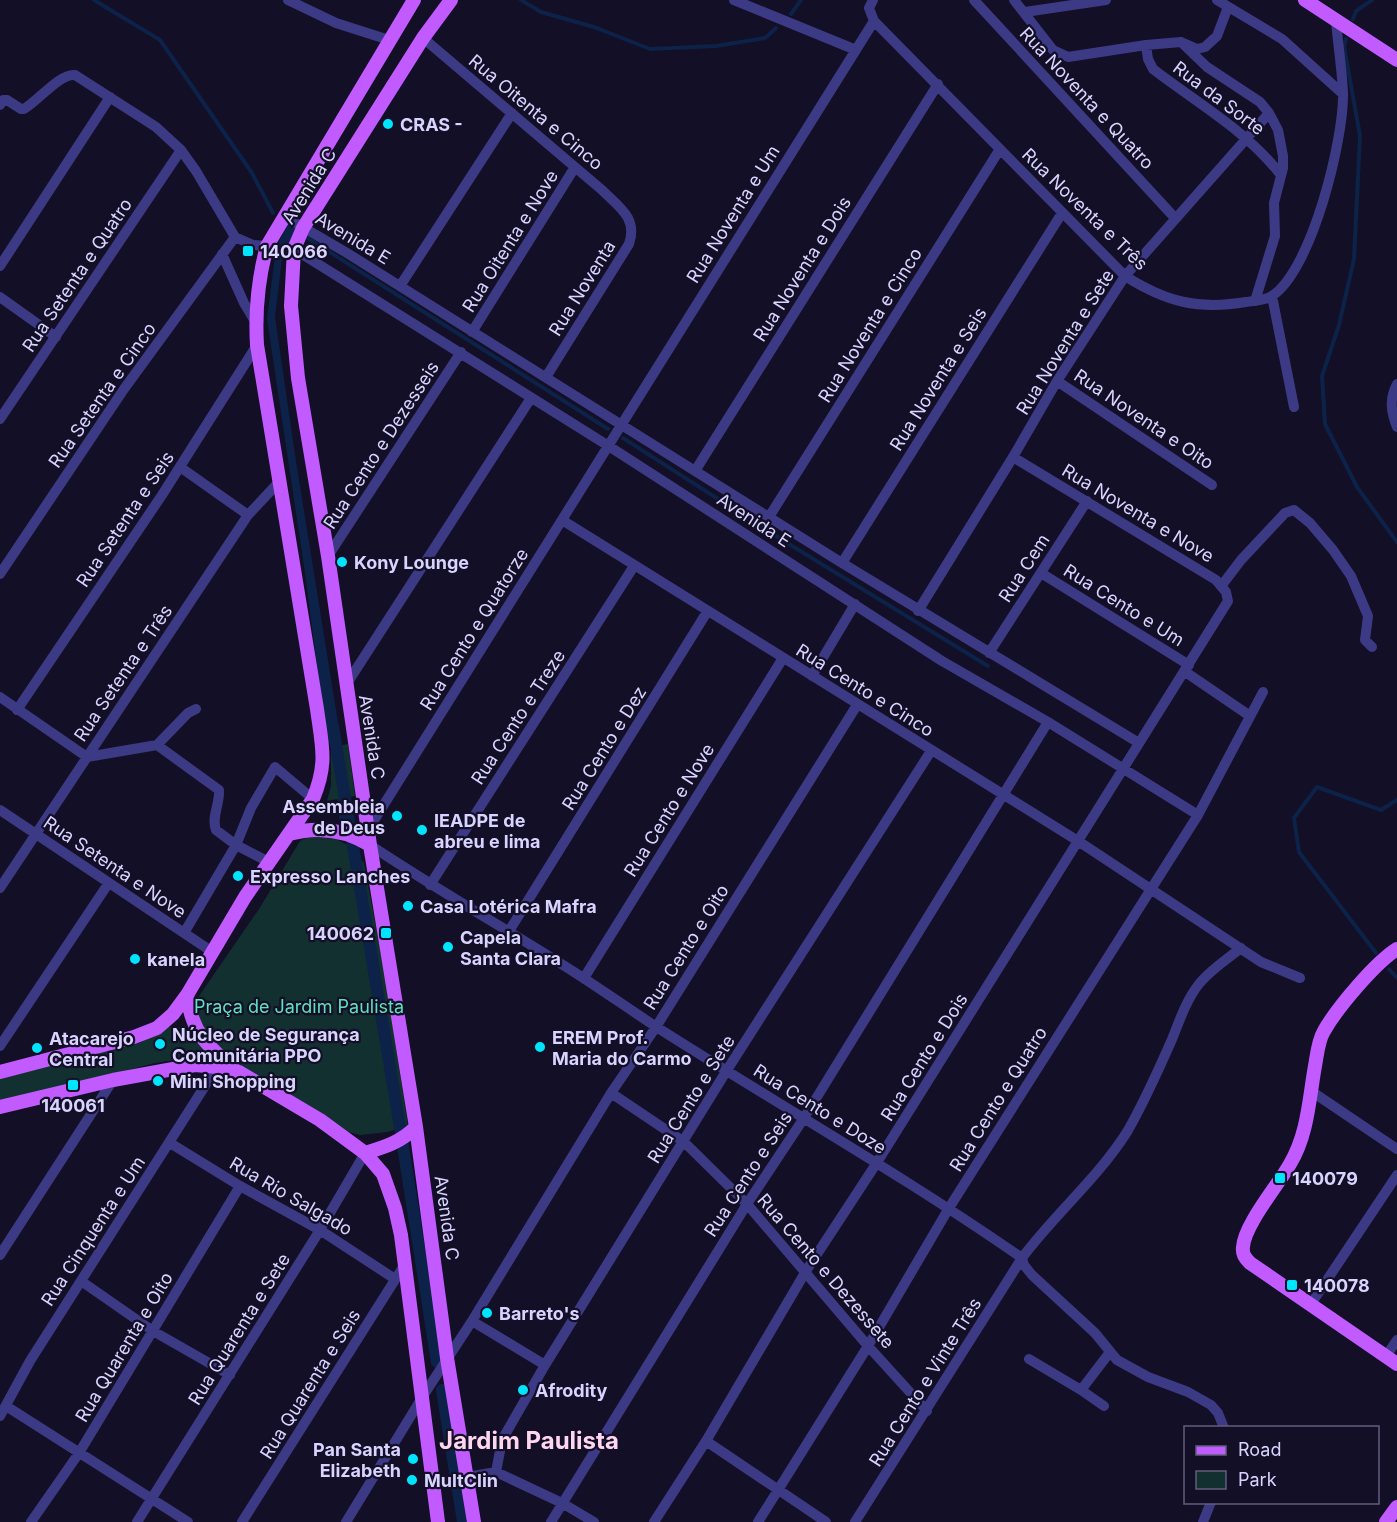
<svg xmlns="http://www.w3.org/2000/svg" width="1397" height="1522" font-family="Inter,sans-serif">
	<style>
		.green { fill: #12302f }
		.water { fill: #0c2248 }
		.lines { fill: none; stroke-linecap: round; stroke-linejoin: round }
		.stream { stroke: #0c2248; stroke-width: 4 }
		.canal { stroke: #0c2248; stroke-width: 12 }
		.minor { stroke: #3d3a85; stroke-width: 10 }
		.major { stroke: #c25bff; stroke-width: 14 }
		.poi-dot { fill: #00e5ff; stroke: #130f26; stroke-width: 2 }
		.labels { text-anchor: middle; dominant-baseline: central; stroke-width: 4.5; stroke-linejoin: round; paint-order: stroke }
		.street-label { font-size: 18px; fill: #d9d4ff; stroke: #130f26 }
		.poi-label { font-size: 18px; font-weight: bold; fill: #d9d4ff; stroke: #130f26; text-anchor: start }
		.park-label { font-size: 18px; fill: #5fe0c0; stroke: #130f26 }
		.district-label { font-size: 24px; font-weight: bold; fill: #ffd6f0; stroke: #130f26 }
	</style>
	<rect width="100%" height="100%" fill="#130f26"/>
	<path class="green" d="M348,744L355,796L327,801L331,786V747Z
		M313,834L331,837L348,845L364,863L385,976L408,1126L387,1132L360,1135L336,1129L213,1060L205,1051L211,1062L187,1058L155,1063L0,1103V1077L140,1043L168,1027H183L199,1043L194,1009L199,996L259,909L300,841Z"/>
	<path class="water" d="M288,230L292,234L282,259L275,317L296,461L341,741L327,743L305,573L267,319L275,256Z
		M349,797L352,827L340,828L337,799Z"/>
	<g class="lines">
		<path class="stream" d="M94,0L160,40L252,173L273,213
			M521,0L541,12L594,27L650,49L716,46L765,38L776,28
			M791,14L801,0
			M1353,19L1356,11L1372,0
			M1346,39L1344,46L1360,136L1354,259L1339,325L1322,376L1325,424L1357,487L1397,542
			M306,237L608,429
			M623,438L771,533L988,666
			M1376,953L1299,852L1294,818L1317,787L1381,810L1397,800
			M1389,969L1397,978"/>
		<path class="canal" d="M283,247L293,228
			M333,726L399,1121L437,1362
			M442,1390L463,1522"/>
		<path class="minor" d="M288,0L336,23L389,40
			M734,0L856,50
			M873,0L869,8L874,21L1125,276C1166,302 1198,310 1246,302C1254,301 1266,300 1272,296C1312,270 1344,139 1343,93C1342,69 1338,45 1336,21
			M974,0L1175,218
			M1014,0L1053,50L1068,57L1146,45L1181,42L1197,49L1205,47L1217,36L1228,7
			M1217,0L1282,39L1343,94
			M1025,12L1106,0
			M423,38L602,190C619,207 638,218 629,244L546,377
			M1181,42L1207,67L1260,102L1269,113L1278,130L1283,156V168L1274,203L1275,236L1255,301
			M1146,45L1148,59L1153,69C1197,103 1246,130 1280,174
			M0,105L3,100H7L21,109H24C38,101 60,73 75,75L156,127L181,150L196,171L235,237L253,245L267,246
			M284,216L347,253L842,563L1139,743
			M294,249L607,445L942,661L1048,722L1198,815
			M222,254L244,303L256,323
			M0,266L110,97
			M400,286L512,113
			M1272,296L1294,407
			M0,297L56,337
			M472,332L575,167
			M1057,381L1212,485
			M1397,384C1389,399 1391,412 1397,427
			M0,419L181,150
			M180,467L248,515
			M695,471L938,84
			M769,517L1000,149
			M562,520L1078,841L1261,962L1300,978
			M328,556L461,352
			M842,563L1062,213
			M1041,573L1189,665
			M0,574L124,389L235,237
			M1222,585L1241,560L1285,513L1294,510L1310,523L1333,550L1351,576L1368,616L1365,640L1372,647
			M918,611L1013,457L1057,381L1125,276L1269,113
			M989,653L1087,501
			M1184,671L1250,716
			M812,676L855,604
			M346,685L531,398
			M0,697L87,757L157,745L188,713L196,709
			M17,710L162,495L257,345
			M157,745L219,790C220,804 211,817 216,830L236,845L269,862
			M0,810L211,951
			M368,830L874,21
			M370,845C433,887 499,925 563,965C595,985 626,1007 658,1028C779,1105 904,1176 1022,1258L1024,1265L1032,1275L1095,1333L1117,1360L1148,1377L1188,1392L1211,1405L1218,1413L1224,1428
			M430,885L634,566
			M0,888L248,515L279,482
			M509,931L707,612
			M184,933L236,845L251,808L275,767L313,799
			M584,978L783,658
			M0,1046L108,884
			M1311,1091L1397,1149
			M611,1093L684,1142L747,1204L868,1346L927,1411
			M170,1143L240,1186L320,1230L395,1279
			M0,1255L113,1080
			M81,1281L153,1331L230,1375
			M1311,1304L1397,1175
			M472,1321L545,1365
			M1386,1356L1397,1340
			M1029,1359L1081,1390L1104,1406
			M1081,1390L1110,1352
			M6,1406L188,1522
			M0,1416L30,1361L217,1067
			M706,1441L826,1522
			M496,1472L502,1440L545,1365L727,1070L931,751
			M467,1477L496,1472L562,1503L594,1522
			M31,1522L79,1453L240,1186
			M137,1522L320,1230L365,1153
			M242,1522L405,1264
			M346,1522L423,1396L472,1321L611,1093L656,1027L857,705
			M551,1522L747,1204L804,1118L1048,722
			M654,1522L706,1441L806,1271L876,1164L1228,601L1226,592L1216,580L1013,457
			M758,1522L868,1346L949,1208L1198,815L1263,692
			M855,1522L1022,1258C1055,1214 1097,1179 1127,1132C1145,1101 1159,1069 1173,1037C1180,1019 1187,999 1199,984C1210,970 1227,959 1241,948
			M1203,1522L1211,1502"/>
		<path class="major" d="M451,0L423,38L303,228L294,249L291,306L298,378L328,556L370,845L416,1127L447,1358L474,1522
			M1305,0L1397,60
			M289,834C318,826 344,829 370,845
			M1397,949C1375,963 1337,1008 1324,1031C1318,1041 1317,1055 1315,1066C1309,1099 1308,1134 1290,1164C1279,1184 1244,1225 1243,1247C1242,1254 1245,1258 1250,1263L1397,1364
			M187,995C192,1034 208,1046 236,1071
			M0,1072L134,1037L157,1028L173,1014L187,995L245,897L313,799C328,763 322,746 317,709L257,345C255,311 258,279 267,246L414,0
			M0,1107L113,1080L195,1065L217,1067L239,1072L320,1120L365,1153L383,1174L395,1208L401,1235L438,1522
			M365,1153C385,1147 401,1142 416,1127
			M1386,1522L1397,1507"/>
	</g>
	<g class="poi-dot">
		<circle cx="388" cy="124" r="6"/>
		<rect x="242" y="245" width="12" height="12" rx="3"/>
		<circle cx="342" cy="562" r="6"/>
		<circle cx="397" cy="816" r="6"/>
		<circle cx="422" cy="830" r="6"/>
		<circle cx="238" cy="876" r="6"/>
		<circle cx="408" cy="906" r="6"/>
		<rect x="380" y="927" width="12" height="12" rx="3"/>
		<circle cx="448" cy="947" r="6"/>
		<circle cx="135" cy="959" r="6"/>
		<circle cx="160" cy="1044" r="6"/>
		<circle cx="540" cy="1047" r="6"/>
		<circle cx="37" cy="1048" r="6"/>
		<circle cx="158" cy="1081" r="6"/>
		<rect x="67" y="1079" width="12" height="12" rx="3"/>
		<rect x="1274" y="1172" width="12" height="12" rx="3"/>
		<rect x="1286" y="1279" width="12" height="12" rx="3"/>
		<circle cx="487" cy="1313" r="6"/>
		<circle cx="523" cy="1390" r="6"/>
		<circle cx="413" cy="1459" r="6"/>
		<circle cx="412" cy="1480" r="6"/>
	</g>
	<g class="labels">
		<g class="street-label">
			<text transform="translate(1087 98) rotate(47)">Rua Noventa e Quatro</text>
			<text transform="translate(1219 98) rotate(37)">Rua da Sorte</text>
			<text transform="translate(536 112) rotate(40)">Rua Oitenta e Cinco</text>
			<text transform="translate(309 186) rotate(-58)">Avenida C</text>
			<text transform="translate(1085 209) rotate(44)">Rua Noventa e Três</text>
			<text transform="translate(733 214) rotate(-58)">Rua Noventa e Um</text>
			<text transform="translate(353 238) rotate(31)">Avenida E</text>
			<text transform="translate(510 241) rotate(-58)">Rua Oitenta e Nove</text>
			<text transform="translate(802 269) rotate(-58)">Rua Noventa e Dois</text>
			<text transform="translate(77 275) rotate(-56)">Rua Setenta e Quatro</text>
			<text transform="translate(582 288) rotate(-58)">Rua Noventa</text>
			<text transform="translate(870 325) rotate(-58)">Rua Noventa e Cinco</text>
			<text transform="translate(1065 342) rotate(-58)">Rua Noventa e Sete</text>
			<text transform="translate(938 379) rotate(-58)">Rua Noventa e Seis</text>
			<text transform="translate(102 395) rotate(-55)">Rua Setenta e Cinco</text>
			<text transform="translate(1144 419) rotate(34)">Rua Noventa e Oito</text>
			<text transform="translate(381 445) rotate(-57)">Rua Cento e Dezesseis</text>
			<text transform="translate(1138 513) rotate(31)">Rua Noventa e Nove</text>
			<text transform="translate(125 519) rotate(-56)">Rua Setenta e Seis</text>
			<text transform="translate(754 520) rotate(33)">Avenida E</text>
			<text transform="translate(1024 568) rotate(-57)">Rua Cem</text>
			<text transform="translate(1124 605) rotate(32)">Rua Cento e Um</text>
			<text transform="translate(474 629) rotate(-58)">Rua Cento e Quatorze</text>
			<text transform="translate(123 673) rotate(-56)">Rua Setenta e Três</text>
			<text transform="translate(865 690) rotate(32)">Rua Cento e Cinco</text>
			<text transform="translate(518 717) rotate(-57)">Rua Cento e Treze</text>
			<text transform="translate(372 737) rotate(81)">Avenida C</text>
			<text transform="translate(604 748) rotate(-58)">Rua Cento e Dez</text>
			<text transform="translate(669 810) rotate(-58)">Rua Cento e Nove</text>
			<text transform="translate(115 867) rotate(34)">Rua Setenta e Nove</text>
			<text transform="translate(686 947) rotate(-58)">Rua Cento e Oito</text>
			<text transform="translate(924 1057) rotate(-58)">Rua Cento e Dois</text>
			<text transform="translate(691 1099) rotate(-58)">Rua Cento e Sete</text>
			<text transform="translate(998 1099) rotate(-58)">Rua Cento e Quatro</text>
			<text transform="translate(820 1109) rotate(32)">Rua Cento e Doze</text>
			<text transform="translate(748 1174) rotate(-57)">Rua Cento e Seis</text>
			<text transform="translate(291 1196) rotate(30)">Rua Rio Salgado</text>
			<text transform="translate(447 1218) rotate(82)">Avenida C</text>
			<text transform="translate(93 1231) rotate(-57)">Rua Cinquenta e Um</text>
			<text transform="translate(826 1271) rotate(49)">Rua Cento e Dezessete</text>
			<text transform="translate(239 1329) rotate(-58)">Rua Quarenta e Sete</text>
			<text transform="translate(124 1347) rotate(-59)">Rua Quarenta e Oito</text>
			<text transform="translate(925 1382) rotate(-58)">Rua Cento e Vinte Três</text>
			<text transform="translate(310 1384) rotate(-58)">Rua Quarenta e Seis</text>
		</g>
		<g class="poi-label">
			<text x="400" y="124">CRAS -</text>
			<text x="260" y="251">140066</text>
			<text x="354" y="562">Kony Lounge</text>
			<text x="385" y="806" text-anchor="end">Assembleia<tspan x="385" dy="21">de Deus</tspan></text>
			<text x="434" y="820">IEADPE de<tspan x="434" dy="21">abreu e lima</tspan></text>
			<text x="250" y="876">Expresso Lanches</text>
			<text x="420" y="906">Casa Lotérica Mafra</text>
			<text x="374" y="933" text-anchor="end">140062</text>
			<text x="460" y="937">Capela<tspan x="460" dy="21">Santa Clara</tspan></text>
			<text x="147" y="959">kanela</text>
			<text x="172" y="1034">Núcleo de Segurança<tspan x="172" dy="21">Comunitária PPO</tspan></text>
			<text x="552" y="1037">EREM Prof.<tspan x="552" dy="21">Maria do Carmo</tspan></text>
			<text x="49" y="1038">Atacarejo<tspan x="49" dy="21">Central</tspan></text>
			<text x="170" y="1081">Mini Shopping</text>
			<text x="73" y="1105" text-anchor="middle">140061</text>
			<text x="1292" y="1178">140079</text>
			<text x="1304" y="1285">140078</text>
			<text x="499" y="1313">Barreto's</text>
			<text x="535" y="1390">Afrodity</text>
			<text x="401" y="1449" text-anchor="end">Pan Santa<tspan x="401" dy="21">Elizabeth</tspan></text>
			<text x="424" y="1480">MultClin</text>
		</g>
		<g class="park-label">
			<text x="299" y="1006">Praça de Jardim Paulista</text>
		</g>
		<g class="district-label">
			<text x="529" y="1440">Jardim Paulista</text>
		</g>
	</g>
	<rect x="1184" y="1426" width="195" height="78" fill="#130f26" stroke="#625e7d" stroke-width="1.5"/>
	<rect x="1196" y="1446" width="30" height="9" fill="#c25bff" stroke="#625e7d" stroke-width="1.5"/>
	<text x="1238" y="1456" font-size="18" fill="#d9d4ff">Road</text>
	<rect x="1196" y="1471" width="30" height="18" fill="#12302f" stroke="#625e7d" stroke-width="1.5"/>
	<text x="1238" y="1486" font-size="18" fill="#d9d4ff">Park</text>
</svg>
